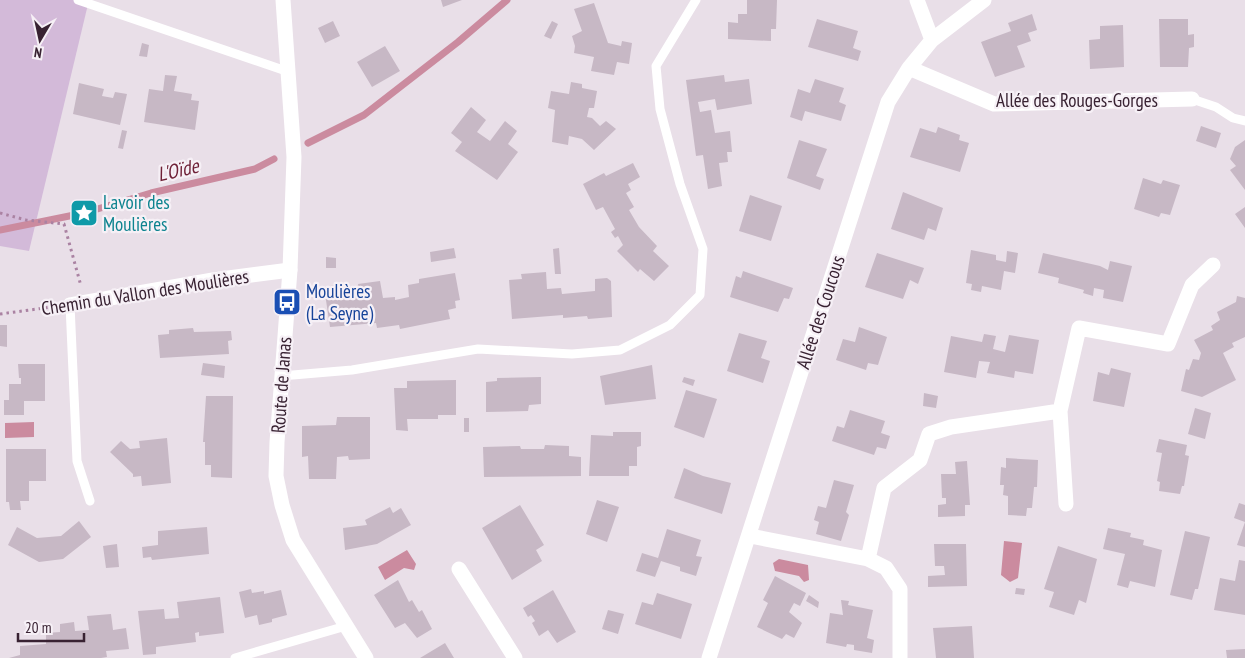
<svg xmlns="http://www.w3.org/2000/svg" width="1245" height="658" font-family="'PT Sans Narrow',sans-serif">
	<style>
		.green { fill: #d3bad9 }
		.water { fill: #cb8b9f }
		.lines { fill: none; stroke-linecap: round; stroke-linejoin: round }
		.stream { stroke: #cb8b9f; stroke-width: 7 }
		.building { fill: #c7b8c5 }
		.path { stroke: #aa82a2; stroke-width: 3; stroke-dasharray: 2.5 4; stroke-linecap: butt }
		.lane { stroke: #fff; stroke-width: 9 }
		.street { stroke: #fff; stroke-width: 15 }
		.secondary { stroke: #fff; stroke-width: 15 }
		.labels { text-anchor: middle; dominant-baseline: central; stroke-width: 4.5; stroke-linejoin: round; paint-order: stroke }
		.street-label { font-size: 19px; fill: #382232; stroke: #f6f0f6 }
		.culture-label { font-size: 19px; fill: #0d838f; stroke: #f6f0f6; text-anchor: start }
		.transit-label { font-size: 19px; fill: #164399; stroke: #f6f0f6; text-anchor: start }
		.water-label { font-size: 20px; font-style: italic; fill: #6f2138; stroke: #f6f0f6 }
	</style>
	<rect width="100%" height="100%" fill="#e9dfe8"/>
	<path class="green" d="M0,0H89L29,251L0,246Z"/>
	<path class="water" d="M34,422V437L5,438V423Z
		M1004,541L1022,543L1018,578L1010,582L1001,575Z
		M407,550L416,564L414,570L404,568L385,580L378,567Z
		M779,559L808,565L809,580L804,582L799,576L775,571L773,563Z"/>
	<g class="lines">
		<path class="stream" d="M308,143L364,115L458,42L507,0
			M0,230L84,213L151,193L255,169L274,159"/>
	</g>
	<path class="building" d="M441,0H462L443,7Z
		M747,0H777L776,29H771V41L728,39V22L738,23V14H747Z
		M594,3L608,43L621,46L622,41L632,43L629,64L617,62L614,75L591,71L594,57L574,53L575,46L572,36L582,31L574,9Z
		M1032,14L1037,30L1028,33L1031,41L1017,46L1025,67L995,77L981,42L1011,31L1008,23Z
		M817,19L858,31L853,48L861,51L858,61L808,47Z
		M1159,19H1188V35L1194,34V47L1189,48L1188,67H1160Z
		M333,21L340,36L325,43L318,28Z
		M552,21L558,24L551,39L544,36Z
		M1123,25L1124,67L1090,69L1089,40L1100,39V26Z
		M142,43L149,45L147,57L139,56Z
		M385,46L400,71L372,87L357,62Z
		M165,75L177,76L174,91L192,94L191,100L199,101L195,130L144,122L149,89L163,91Z
		M724,75L725,82L749,79L752,104L717,110L715,99L698,102L700,112L711,110L715,133L730,131L732,152H727L728,162L719,163L722,186L708,189L703,155L696,156L686,80Z
		M815,79L844,88L839,102L846,105L841,121L805,111L802,121L790,117L798,89L810,93Z
		M571,82L582,84V88L597,91L594,108H589L587,117L592,118L600,126L606,121L616,129L594,150L582,139L569,136L568,145L552,142L555,110L548,108L551,91L569,94Z
		M79,83L104,89L102,96L113,98L115,92L127,94L120,125L73,114Z
		M471,107L486,120L477,132L490,141L505,121L517,131L508,144L518,152L497,180L455,151L462,142L451,133Z
		M1201,126L1221,133L1216,148L1196,141Z
		M938,127L960,135L959,140L969,143L960,172L910,157L920,128L936,133Z
		M122,130L127,131L123,149L118,148Z
		M799,140L827,149L816,176L824,179L820,190L787,178Z
		M1245,140V190L1230,170L1236,166L1230,159L1235,147Z
		M633,163L640,177L628,184L631,190L626,193L634,207L629,210L639,227L657,246L653,251L669,266L654,281L640,269L638,272L617,251L623,245L618,236L615,238L611,232L615,229L603,207L596,210L583,184L604,173L606,176Z
		M1143,178L1161,184L1163,180L1180,185L1170,215L1161,213L1159,217L1134,209Z
		M903,192L943,208L936,231L928,228L924,240L891,229Z
		M750,195L782,206L771,241L739,231Z
		M1245,207V228L1235,214Z
		M454,248L456,258L431,262L430,252Z
		M559,248L561,274H555L553,249Z
		M971,250L996,255V260L1006,262L1007,251L1018,253L1015,273L1004,271L1001,290L982,286L981,292L971,290L972,284L966,283Z
		M877,253L924,268L918,284L910,280L903,299L865,287Z
		M1043,253L1100,266L1108,270L1110,261L1132,266L1123,302L1103,298L1104,290L1094,288L1093,296L1083,293L1084,290L1058,283L1059,278L1038,273Z
		M326,257L336,258V268H326Z
		M743,271L793,288L789,299L784,298L778,312L730,297L736,276L741,278Z
		M546,272L547,289L561,288L562,294L595,291V279L607,278L611,281L612,317L588,319L587,316L563,318V315L512,319L509,280L522,279L521,274Z
		M455,273L460,300L455,301L456,308L448,310L450,319L400,329L399,325L377,328L376,323L330,327L324,287L337,285V291L359,288L358,284L380,281L383,298L395,297V300L409,297L408,285L419,283V279Z
		M1237,296L1245,298V337L1232,343L1234,347L1223,353L1236,380L1202,397L1181,391L1186,369L1189,370L1193,359L1199,360L1201,353L1194,340L1213,330L1211,326L1220,320L1217,312L1236,302Z
		M0,325H7V347L0,346Z
		M859,327L887,337L878,365L868,363L866,370L836,360L843,339L855,342Z
		M193,328L194,332L231,331L232,340L228,341L229,354L160,358L158,335L169,334V330Z
		M739,333L767,341L761,358L770,361L763,383L727,371Z
		M984,334L996,336L993,349L1005,352L1009,335L1039,340L1033,374L1015,371L1014,378L987,373L990,362L979,361L976,378L944,372L951,336L982,342Z
		M203,363L225,366L224,378L201,375Z
		M18,364H45V401H24V415H4V400H9V384H21V378H19Z
		M652,365L656,399L605,405L600,376Z
		M1111,368L1131,373L1124,407L1093,401L1098,372L1109,375Z
		M541,377V404L529,405L528,411L486,412V382L497,381V378Z
		M684,377L695,380L693,386L682,382Z
		M456,380V415H438V419H407L408,431L396,430L394,388H407V381Z
		M686,390L717,399L704,438L674,427Z
		M924,393L938,396L936,408L923,406Z
		M206,396H233L232,478L211,477V465H205V442H203Z
		M1195,408L1211,413L1205,439L1188,434Z
		M850,410L885,421L881,433L890,436L886,449L877,447L874,455L832,441L837,426L844,428Z
		M337,417H370V459L349,460L348,456L337,457L336,479H309L308,456L302,457V426L336,425Z
		M464,418H469V432H464Z
		M613,432H641V446L637,447V466H629V476H589L591,435L613,436Z
		M167,438L171,483L142,486L141,476L133,477V474L110,452L121,441L130,449L140,448L139,441Z
		M1159,439L1187,445L1185,455L1189,456L1184,486H1182L1180,494L1159,491L1160,482L1157,481L1162,453L1156,452Z
		M545,445L569,446V456L581,457V476L484,477L483,447L520,446L521,449H544Z
		M6,449H46V481H29V501H20L21,510H10L9,502H6Z
		M1006,458L1038,460L1037,487H1034L1032,508H1027L1026,516L1008,515V496L1003,495L1004,485H1000L1001,467L1006,468Z
		M967,461L970,505H965V516L938,517V505L946,504V498H942L941,474H956L955,462Z
		M684,468L703,476L731,483L722,514L674,498Z
		M834,480L854,485L846,512L849,515L841,541L816,534L819,522L814,520L818,506L826,508Z
		M597,500L619,507L607,542L586,534Z
		M1239,503L1245,505V522L1234,518Z
		M520,505L544,545L536,550L542,561L512,580L482,528Z
		M390,507L393,513L401,508L411,525L377,544L345,550L343,528L367,525L365,520Z
		M79,521L91,537L63,559L39,562L8,545L17,527L37,538L61,536Z
		M1245,522V547L1237,545Z
		M207,527L209,554L152,560L151,557L143,558L142,547L158,545V531Z
		M1108,528L1131,533L1130,537L1144,540L1143,545L1162,550L1155,587L1130,581L1128,588L1117,585L1125,554L1103,549Z
		M667,529L701,540L696,556L702,557L696,576L680,571V567L661,561L655,577L636,571L642,553L658,558Z
		M1185,531L1210,537L1198,589H1195L1192,600L1170,595Z
		M117,544L119,567L106,568L103,546Z
		M934,544H966L967,586L928,587V576L945,575L944,566H935Z
		M1058,546L1097,559L1086,603L1079,600L1074,615L1049,607L1054,592L1044,589Z
		M1239,560L1245,561V615L1214,610L1220,578L1235,581Z
		M775,576L806,593L800,606L794,603L789,612L802,623L794,638L786,634L782,639L757,627L768,603L763,600Z
		M398,580L409,602L412,600L419,612L422,610L432,629L417,638L405,623L395,628L374,595Z
		M1016,588L1025,589L1024,595L1015,594Z
		M251,589L252,593L264,591V594L281,590L287,615L272,619V622L259,625L257,615L245,618L239,592Z
		M553,590L576,632L557,643L548,630L539,636L532,623L535,621L531,615L528,617L523,608Z
		M657,593L692,604L681,639L635,624L642,602L653,605Z
		M809,595L819,602L818,608L806,601Z
		M220,597L224,633L199,636V632L195,633L196,642L156,647V654L143,655L138,611L164,609L165,619L179,618L177,602Z
		M841,600L849,601L848,605L873,610L867,638L874,640L872,653L854,650V645L847,644L846,647L826,643L830,613L843,615Z
		M608,610L624,614L618,634L602,629Z
		M111,614L113,630L126,628L129,649L106,651L107,657L101,658H9L20,655V646L46,644V633L60,632V624L74,622L75,631L89,630L87,616Z
		M972,626L974,658H936L933,628Z
		M445,643L454,658H420Z
		M1245,649V658H1227L1226,650Z"/>
	<g class="lines">
		<path class="path" d="M0,213L26,220L64,224L81,286
			M0,314L52,307"/>
		<path class="lane" d="M78,0L289,72
			M1192,99L1216,107L1233,118L1245,121
			M70,305L77,461L90,501
			M281,376L352,370L478,349L572,354L620,350L670,325L700,295L703,249L680,184L660,109L656,66L696,0
			M235,658L346,626"/>
		<path class="street" d="M917,0L932,40
			M909,68L994,104L1192,99
			M70,305L213,280L290,270
			M1060,411L1066,504
			M750,536L868,559L886,568L900,589V658
			M868,559L884,488L920,460L929,434L951,427L1060,411L1079,328L1168,344L1192,285L1213,265
			M459,569L515,658
			M709,658L888,102L909,68L932,40L984,0"/>
		<path class="secondary" d="M283,0L294,157L290,270L277,442L276,476L282,505L293,540L366,658"/>
	</g>
	<defs>
		<symbol id="sight-square" viewBox="-11 -11 22 22"><rect x="-9" y="-9" width="18" height="18" rx="4" fill="#0f9aa8" stroke="#f6f0f6"/><path d="M0-6L1.8-2.2L6-1.7L2.9 1.2L3.7 5.4L0 3.3L-3.7 5.4L-2.9 1.2L-6-1.7L-1.8-2.2Z" fill="#fff"/></symbol>
		<symbol id="bus-square" viewBox="-11 -11 22 22"><rect x="-9" y="-9" width="18" height="18" rx="4" fill="#1a4fb4" stroke="#f6f0f6"/><path d="M-5-6H5V4H4V6H2V4H-2V6H-4V4H-5ZM-3.5-4V0h7V-4ZM-3.5 1.2v1.5H-2V1.2ZM2 1.2v1.5H3.5V1.2Z" fill="#fff"/></symbol>
	</defs>
	<g fill-rule="evenodd">
		<use href="#sight-square" x="68" y="197" width="32" height="32"/>
		<use href="#bus-square" x="271" y="286" width="32" height="32"/>
	</g>
	<g class="labels">
		<g class="street-label">
			<text x="1077" y="100">Allée des Rouges-Gorges</text>
			<text transform="translate(145 292) rotate(-9)">Chemin du Vallon des Moulières</text>
			<text transform="translate(820 312) rotate(-72)">Allée des Coucous</text>
			<text transform="translate(281 385) rotate(-86)">Route de Janas</text>
		</g>
		<g class="culture-label">
			<text x="103" y="202">Lavoir des<tspan x="103" dy="22">Moulières</tspan></text>
		</g>
		<g class="transit-label">
			<text x="306" y="291">Moulières<tspan x="306" dy="22">(La Seyne)</tspan></text>
		</g>
		<g class="water-label">
			<text transform="translate(178 170) rotate(-13)">L'Oïde</text>
		</g>
	</g>
	<g transform="translate(40 40) rotate(189)" stroke="#f6f0f6" stroke-width="4" paint-order="stroke">
	<path d="M0-4L9 19L0 12L-9 19Z" fill="#382232"/>
	<text y="-8" font-size="14" font-weight="bold" text-anchor="middle" fill="#382232">N</text>
	</g>
	<path d="M18 633v8h66v-8" fill="none" stroke="#382232" stroke-width="2.5"/>
	<text x="25" y="633" font-size="15" fill="#382232" stroke="#f6f0f6" stroke-width="4" paint-order="stroke">20 m</text>
</svg>
